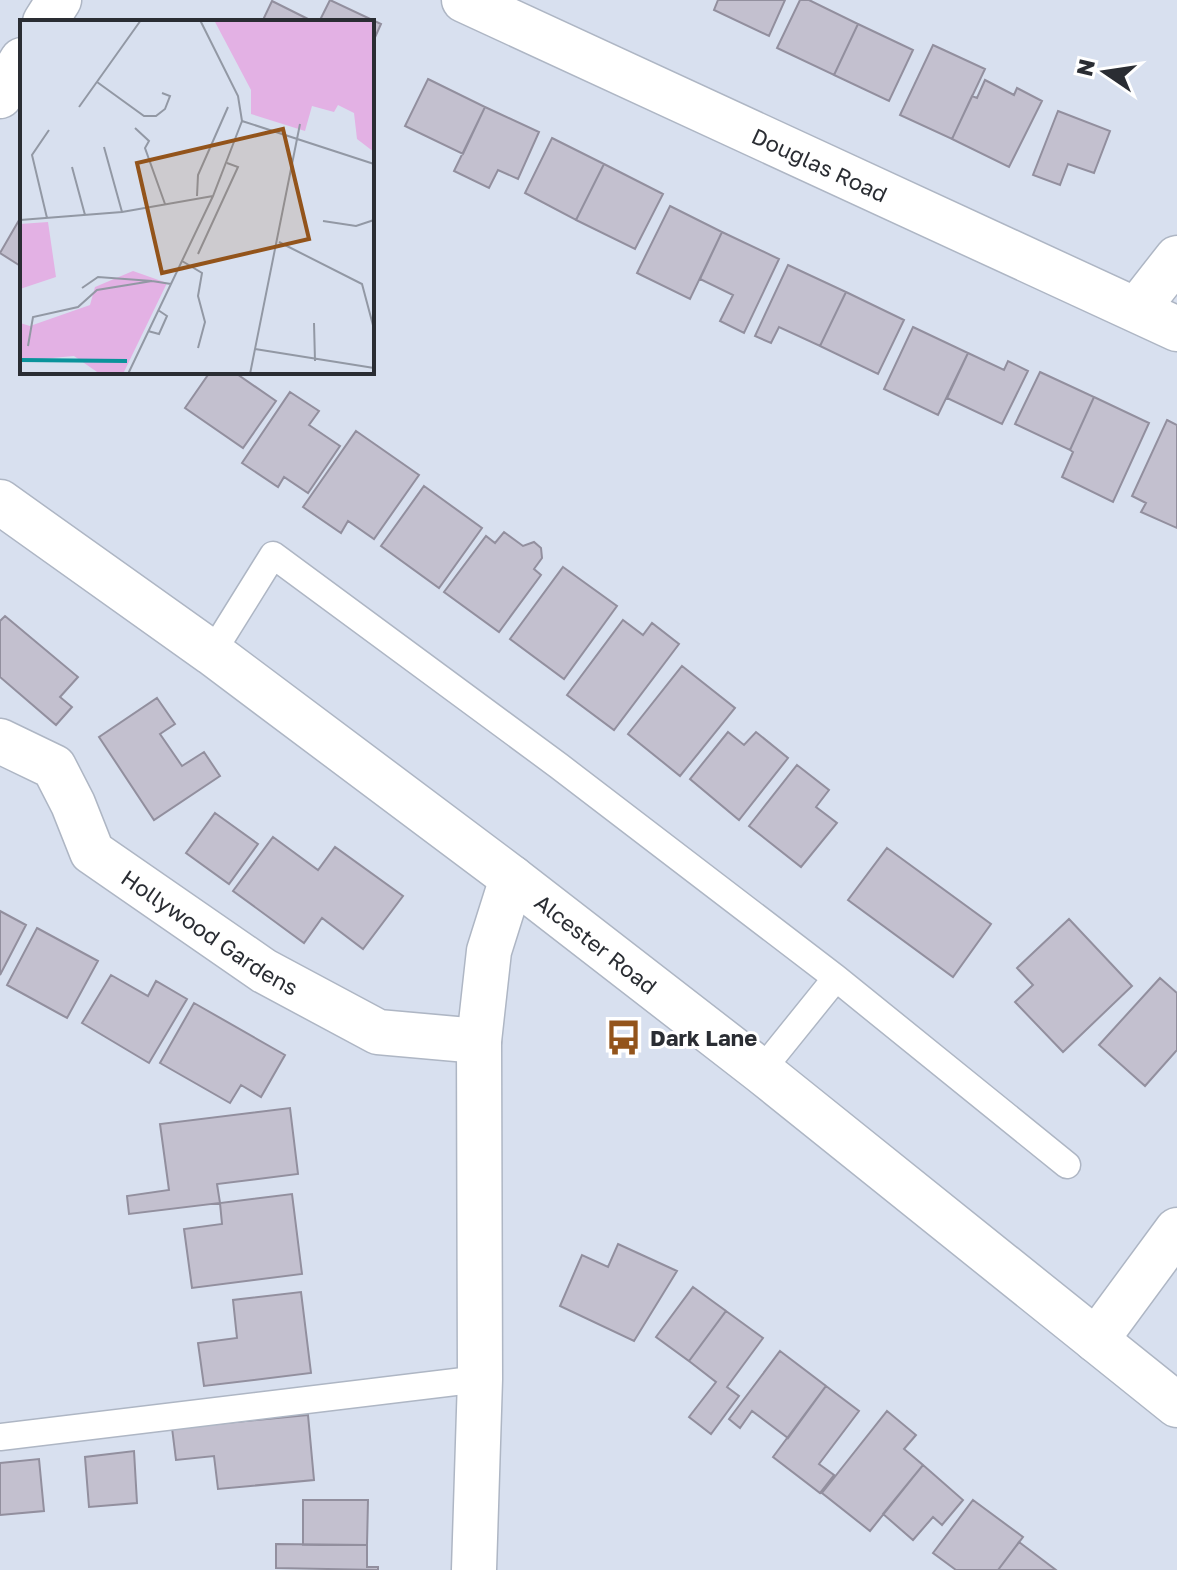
<svg xmlns="http://www.w3.org/2000/svg" width="1177" height="1570" font-family="'Golos Text',sans-serif">
	<style>
		.building { fill: #c3c0cf; stroke: #928f9e; stroke-width: 2 }
		.lines { fill: none; stroke-linecap: round; stroke-linejoin: round }
		.service-casing { stroke: #aeb6c4; stroke-width: 29 }
		.minor-casing { stroke: #aeb6c4; stroke-width: 47 }
		.tertiary-casing { stroke: #aeb6c4; stroke-width: 47 }
		.service { stroke: #fff; stroke-width: 26 }
		.minor { stroke: #fff; stroke-width: 44 }
		.tertiary { stroke: #fff; stroke-width: 44 }
		.labels { text-anchor: middle; dominant-baseline: central; stroke-width: 6; stroke-linejoin: round; paint-order: stroke }
		.street-label { font-size: 22px; fill: #2a2d33; stroke: #fff }
		.poi-label { font-size: 22px; font-weight: bold; fill: #2a2d33; stroke: #fff; text-anchor: start }
		.inset-river { fill: none; stroke: #0a939b; stroke-width: 4 }
		.inset-road { fill: none; stroke: #9298a4; stroke-width: 2 }
		.view { fill: #93541b; fill-opacity: 0.15; stroke: #93541b; stroke-width: 4 }
		.inset-edge { fill: none; stroke: #2a2d33; stroke-width: 4 }
	</style>
	<rect width="100%" height="100%" fill="#d8e0ef"/>
	<path class="building" d="M330,0L381,24L372,44V22H319Z
		M718,0H785L769,36L714,10Z
		M800,0H809L858,24L834,75L777,48Z
		M272,1L314,22H262Z
		M858,24L913,50L889,101L834,75Z
		M933,45L985,69L952,139L900,115Z
		M428,79L485,107L463,154L405,126Z
		M985,80L1014,95L1017,88L1042,101L1009,167L952,139L972,96L977,98Z
		M485,107L539,132L518,179L498,170L489,188L454,171Z
		M1058,111L1110,131L1094,173L1068,164L1060,185L1033,175Z
		M552,138L604,164L576,220L525,193Z
		M604,164L663,194L635,249L576,220Z
		M670,206L722,232L690,299L637,273Z
		M22,215V267L0,253Z
		M722,232L779,259L744,333L720,321L733,295L700,279Z
		M788,265L846,292L820,346L779,327L771,343L755,336Z
		M846,292L904,320L878,374L820,346Z
		M913,327L968,353L938,415L884,389Z
		M968,353L1004,370L1008,361L1028,371L1002,424L947,398Z
		M210,372H234L276,401L243,448L185,408Z
		M1040,372L1094,397L1070,450L1015,424Z
		M290,392L319,411L309,425L340,446L308,493L284,477L278,487L242,463Z
		M1094,397L1149,423L1113,502L1062,477L1073,452L1070,450Z
		M1167,420L1177,425V528L1141,512L1146,503L1132,496Z
		M356,431L419,475L374,539L348,521L341,533L303,507Z
		M424,486L482,528L439,588L381,546Z
		M504,532L523,546L534,542L541,548L542,558L534,569L541,575L499,632L444,592L486,536L495,543Z
		M563,567L617,606L564,679L510,639Z
		M5,616L78,677L60,697L72,707L56,725L0,677V621Z
		M623,620L643,635L652,623L679,644L614,730L567,695Z
		M682,666L735,708L680,776L628,734Z
		M157,698L175,724L160,734L182,766L204,752L220,776L154,820L99,737Z
		M728,732L744,745L756,732L788,758L739,820L690,779Z
		M797,765L829,790L816,807L837,823L801,867L749,826Z
		M215,813L258,844L229,884L186,853Z
		M273,837L318,870L335,847L403,896L363,949L322,918L304,943L233,891Z
		M887,848L991,924L953,977L848,900Z
		M0,911L26,925L0,975Z
		M1069,919L1132,986L1063,1052L1015,1002L1033,985L1017,968Z
		M37,928L98,961L67,1018L7,985Z
		M111,975L148,996L156,981L187,999L149,1063L82,1023Z
		M1160,978L1177,993V1050L1145,1086L1099,1045Z
		M194,1003L285,1055L261,1097L241,1085L230,1103L160,1063Z
		M290,1108L298,1174L217,1184L220,1203L129,1214L127,1196L169,1190L160,1124Z
		M292,1194L302,1274L192,1288L184,1229L222,1224L220,1203Z
		M618,1244L677,1271L634,1341L560,1306L582,1255L608,1267Z
		M693,1287L726,1311L689,1361L656,1337Z
		M301,1292L311,1373L204,1386L198,1343L237,1338L233,1300Z
		M726,1311L763,1338L727,1387L739,1396L711,1434L689,1417L716,1382L689,1361Z
		M780,1351L826,1386L788,1438L752,1411L740,1428L729,1419Z
		M826,1386L859,1411L819,1464L834,1475L820,1493L773,1457Z
		M887,1411L916,1435L904,1449L923,1465L870,1531L822,1493Z
		M308,1415L314,1480L218,1489L214,1456L176,1460L172,1428Z
		M134,1451L137,1503L89,1507L85,1457Z
		M39,1459L44,1511L0,1515V1463Z
		M923,1465L963,1500L942,1525L933,1517L913,1540L883,1514Z
		M303,1500H368L367,1545H303Z
		M973,1500L1023,1537L998,1570H956L933,1553Z
		M1019,1542L1056,1570H998Z
		M276,1544L367,1545V1567H378V1570L276,1568Z"/>
	<g class="lines">
		<defs>
			<path id="service" d="M212,653L273,555L559,766L836,978L1067,1165
				M761,1071L836,978
				M0,1437L480,1379"/>
			<g id="minor">
				<path id="s1" d="M464,0L1177,329"/>
				<path d="M1137,309L1177,258"/>
				<path id="s2" d="M0,741L54,767L73,804L92,852L264,971L378,1032L479,1041"/>
				<path d="M1096,1340L1177,1230"/>
				<path d="M474,1570L480,1379L479,1041L489,951L512,878"/>
			</g>
			<g id="tertiary">
				<path d="M45,22L59,0"/>
				<path d="M0,96L22,60"/>
				<path id="s3" d="M0,502L212,653L512,878L761,1071L1177,1405"/>
			</g>
		</defs>
		<use href="#service" class="service-casing"/>
		<use href="#minor" class="minor-casing"/>
		<use href="#tertiary" class="tertiary-casing"/>
		<use href="#service" class="service"/>
		<use href="#minor" class="minor"/>
		<use href="#tertiary" class="tertiary"/>
	</g>
	<defs>
		<symbol id="bus-bare" viewBox="-9 -9 18 18"><path d="M-5-6H5V4H4V6H2V4H-2V6H-4V4H-5ZM-3.5-4V0h7V-4ZM-3.5 1.2v1.5H-2V1.2ZM2 1.2v1.5H3.5V1.2Z" fill="#93541b" stroke="#fff" stroke-width="2.5" paint-order="stroke"/></symbol>
	</defs>
	<g fill-rule="evenodd">
		<use href="#bus-bare" x="598" y="1012" width="51" height="51"/>
	</g>
	<g class="labels">
		<g class="street-label">
			<text stroke="none"><textPath href="#s1" startOffset="392">Douglas Road</textPath></text>
			<text stroke="none"><textPath href="#s2" startOffset="296">Hollywood Gardens</textPath></text>
			<text stroke="none"><textPath href="#s3" startOffset="742">Alcester Road</textPath></text>
		</g>
		<g class="poi-label">
			<text x="650" y="1037">Dark Lane</text>
		</g>
	</g>
	<g transform="translate(20 20)">
		<rect width="354" height="354" fill="#d8e0ef"/>
		<path d="M194,0H354V132L337,119L334,93L318,85L314,92L292,86L285,111L231,94V70ZM28,202L36,257L0,269V204ZM113,251L147,263L103,354H80L54,336L0,341V303L10,306L70,285L75,267Z" fill="#e3b1e4"/>
		<path class="inset-river" d="M0,340L107,341"/>
		<path class="inset-road" d="M77,62L124,96H136L145,89L150,76L142,73M59,87L121,0M222,101L354,144M115,108L129,121L125,128L145,184M84,127L102,192M52,147L65,195M177,176L178,155L208,87M27,198L12,135L29,110M0,200L102,192L193,176M303,201L336,206L354,200M259,222L342,264L354,309M178,234L218,147L207,143M162,241L182,253L178,276L185,302L178,328M62,268L78,257L132,261M294,303L295,341M128,311L139,314L147,296L138,290M8,326L13,297L58,287L77,270L132,261L151,264M235,329L354,348M108,354L193,176L222,101L218,76L180,0M230,354L280,104"/>
		<path class="view" d="M263,109L289,219L142,253L117,143Z"/>
		<rect width="354" height="354" class="inset-edge"/>
	</g>
	<g transform="translate(1105 72) rotate(283)" stroke="#ffffff" stroke-width="6" paint-order="stroke">
	<path d="M0-6L14 30L0 20L-14 30Z" fill="#2a2d33"/>
	<text y="-12" font-size="22" font-weight="bold" text-anchor="middle" fill="#2a2d33">N</text>
	</g>
</svg>
